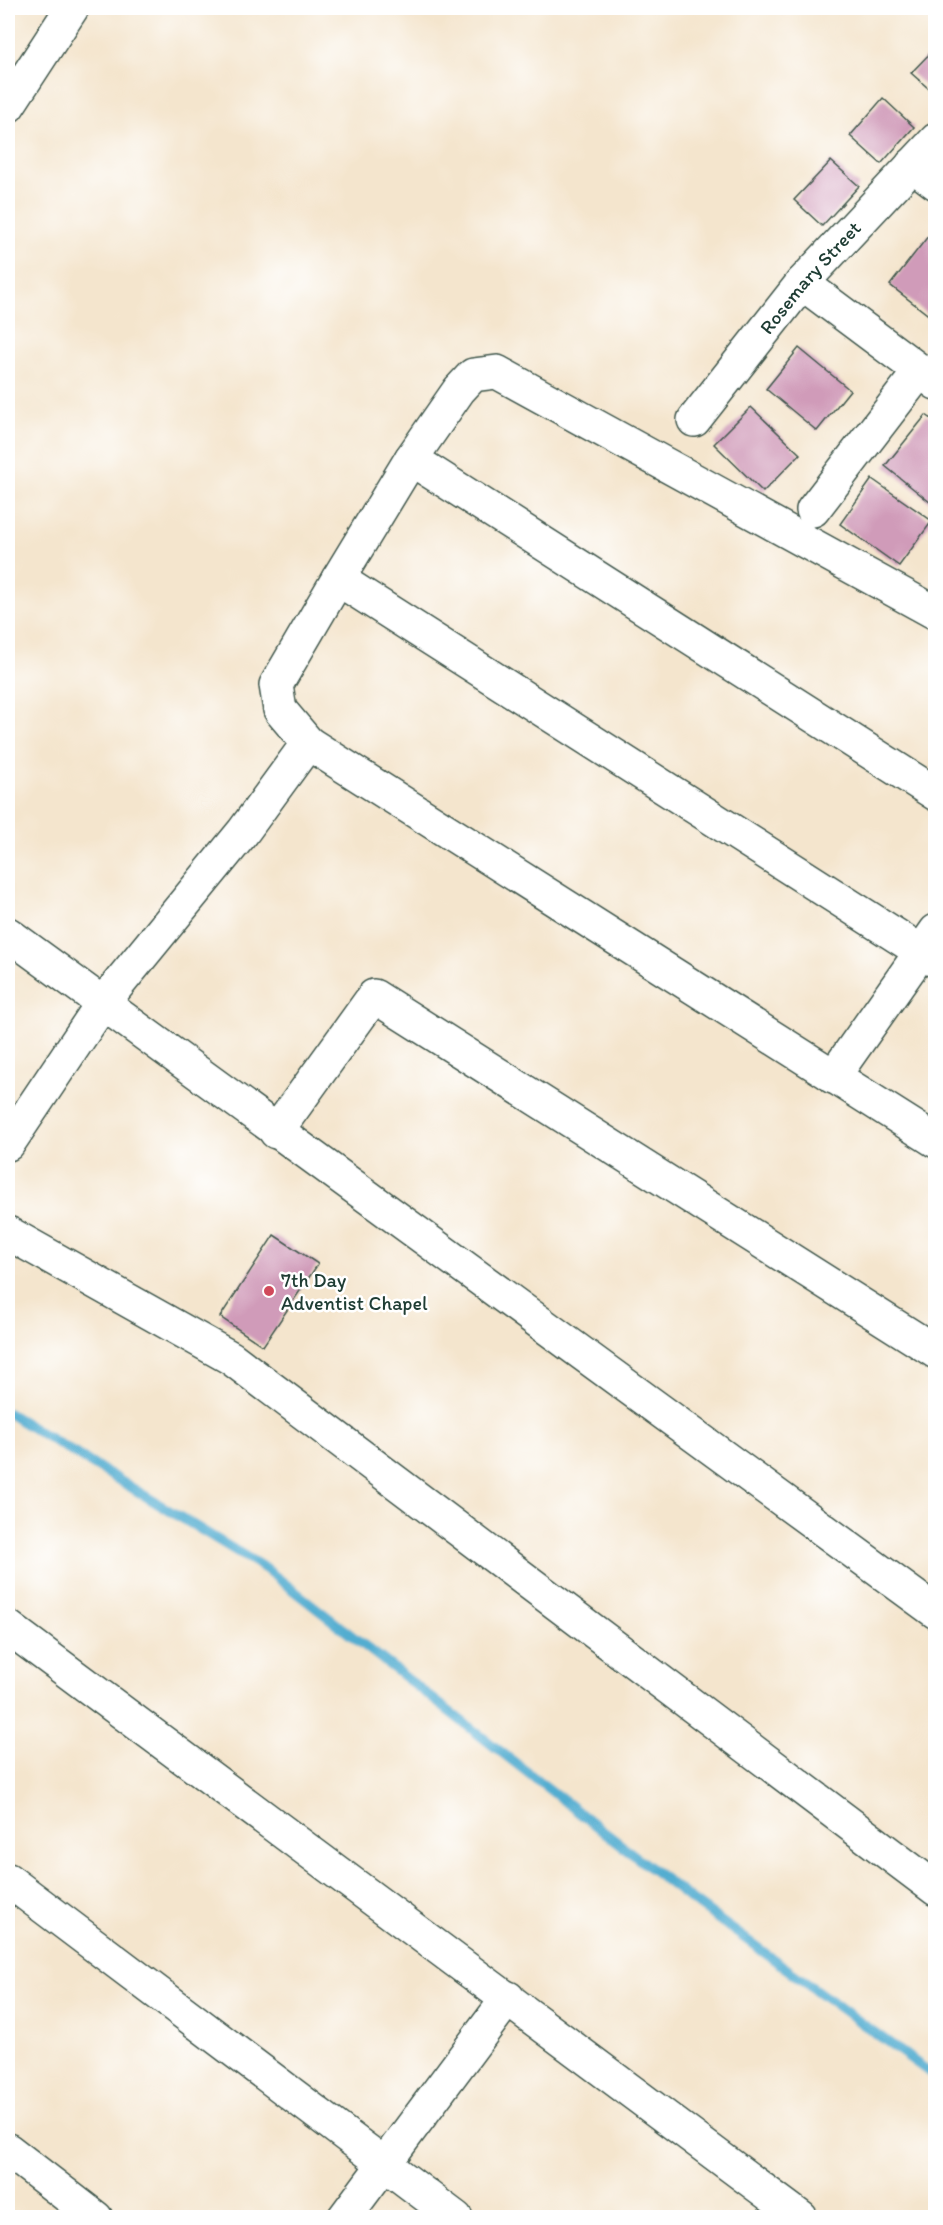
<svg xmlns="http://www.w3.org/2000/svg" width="943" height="2225" font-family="Itim,sans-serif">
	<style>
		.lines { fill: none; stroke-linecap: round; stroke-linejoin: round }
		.stream { stroke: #52add0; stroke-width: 10 }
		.building { fill: #d09bb9 }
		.minor-casing { stroke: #3f564b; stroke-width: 36 }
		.tertiary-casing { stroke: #3f564b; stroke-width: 36 }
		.minor { stroke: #fff; stroke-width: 33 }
		.tertiary { stroke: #fff; stroke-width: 33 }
		.poi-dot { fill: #d1495b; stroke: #fff; stroke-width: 2 }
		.labels { text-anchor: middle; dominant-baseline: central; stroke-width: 5; stroke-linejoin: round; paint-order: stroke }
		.street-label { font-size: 20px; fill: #1f3d34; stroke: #fff }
		.poi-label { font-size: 20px; fill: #1f3d34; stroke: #fff; text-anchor: start }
	</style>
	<rect width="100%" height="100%" fill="#fff"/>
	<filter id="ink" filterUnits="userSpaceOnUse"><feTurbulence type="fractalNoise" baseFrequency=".0167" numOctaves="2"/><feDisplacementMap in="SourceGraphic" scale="12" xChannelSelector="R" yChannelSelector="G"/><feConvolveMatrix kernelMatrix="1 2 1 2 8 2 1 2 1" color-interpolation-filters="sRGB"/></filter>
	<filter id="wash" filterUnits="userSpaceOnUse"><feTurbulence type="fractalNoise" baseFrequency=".008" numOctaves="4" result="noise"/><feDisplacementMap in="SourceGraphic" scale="24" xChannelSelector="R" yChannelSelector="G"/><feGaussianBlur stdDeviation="1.35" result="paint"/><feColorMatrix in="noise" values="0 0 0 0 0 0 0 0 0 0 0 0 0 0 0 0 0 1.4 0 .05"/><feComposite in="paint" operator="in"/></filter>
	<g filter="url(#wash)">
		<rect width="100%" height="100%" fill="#f4e5cd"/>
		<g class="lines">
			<path class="stream" d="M8,1413L266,1569L689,1898L936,2077"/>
		</g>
		<g id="blocks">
			<path class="building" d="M936,47V95L911,73Z
				M883,98L914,127L881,164L850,136Z
				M831,161L859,186L822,226L794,200Z
				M929,235L936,240V312L931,317L890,285Z
				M799,348L850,390L817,431L766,389Z
				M751,407L800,454L763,492L714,444Z
				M926,415L936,422V507L885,466Z
				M872,479L932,521L899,566L840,524Z
				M274,1235L318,1264L263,1346L220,1317Z"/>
		</g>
	</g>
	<g filter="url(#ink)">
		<use href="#blocks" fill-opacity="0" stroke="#3f564b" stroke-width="1.5"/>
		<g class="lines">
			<defs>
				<g id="minor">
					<path d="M912,165L936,183"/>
					<path d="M802,283L936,383"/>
					<path id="s1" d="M694,420L802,283L936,140"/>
					<path d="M411,459L338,579L936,961"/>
					<path d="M813,510L920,371"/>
					<path d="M936,613L497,372L473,375L459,390L411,459L936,794"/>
					<path d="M308,743L280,710L276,685L338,579"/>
					<path d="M8,934L936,1612"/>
					<path d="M833,1077L936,931"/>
					<path d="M276,1132L374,996L936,1352"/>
					<path d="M8,1144L102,1004L243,832L308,743L936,1141"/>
					<path d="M8,1233L231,1358L936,1889"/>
					<path d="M8,1627L801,2218"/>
					<path d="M8,1880L456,2218"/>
					<path d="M8,2150L96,2218"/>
					<path d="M344,2218L508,1998"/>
				</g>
				<path id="tertiary" d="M8,106L72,8"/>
			</defs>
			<use href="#minor" class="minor-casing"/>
			<use href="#tertiary" class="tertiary-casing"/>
			<use href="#minor" class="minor"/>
			<use href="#tertiary" class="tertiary"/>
		</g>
	</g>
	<circle class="poi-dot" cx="269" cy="1291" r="6"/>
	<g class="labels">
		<g class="street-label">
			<text stroke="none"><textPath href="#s1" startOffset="184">Rosemary Street</textPath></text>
		</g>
		<g class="poi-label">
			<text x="281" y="1280">7th Day<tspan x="281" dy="23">Adventist Chapel</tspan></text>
		</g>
	</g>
	<rect width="943" height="2225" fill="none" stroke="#fff" stroke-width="30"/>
</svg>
